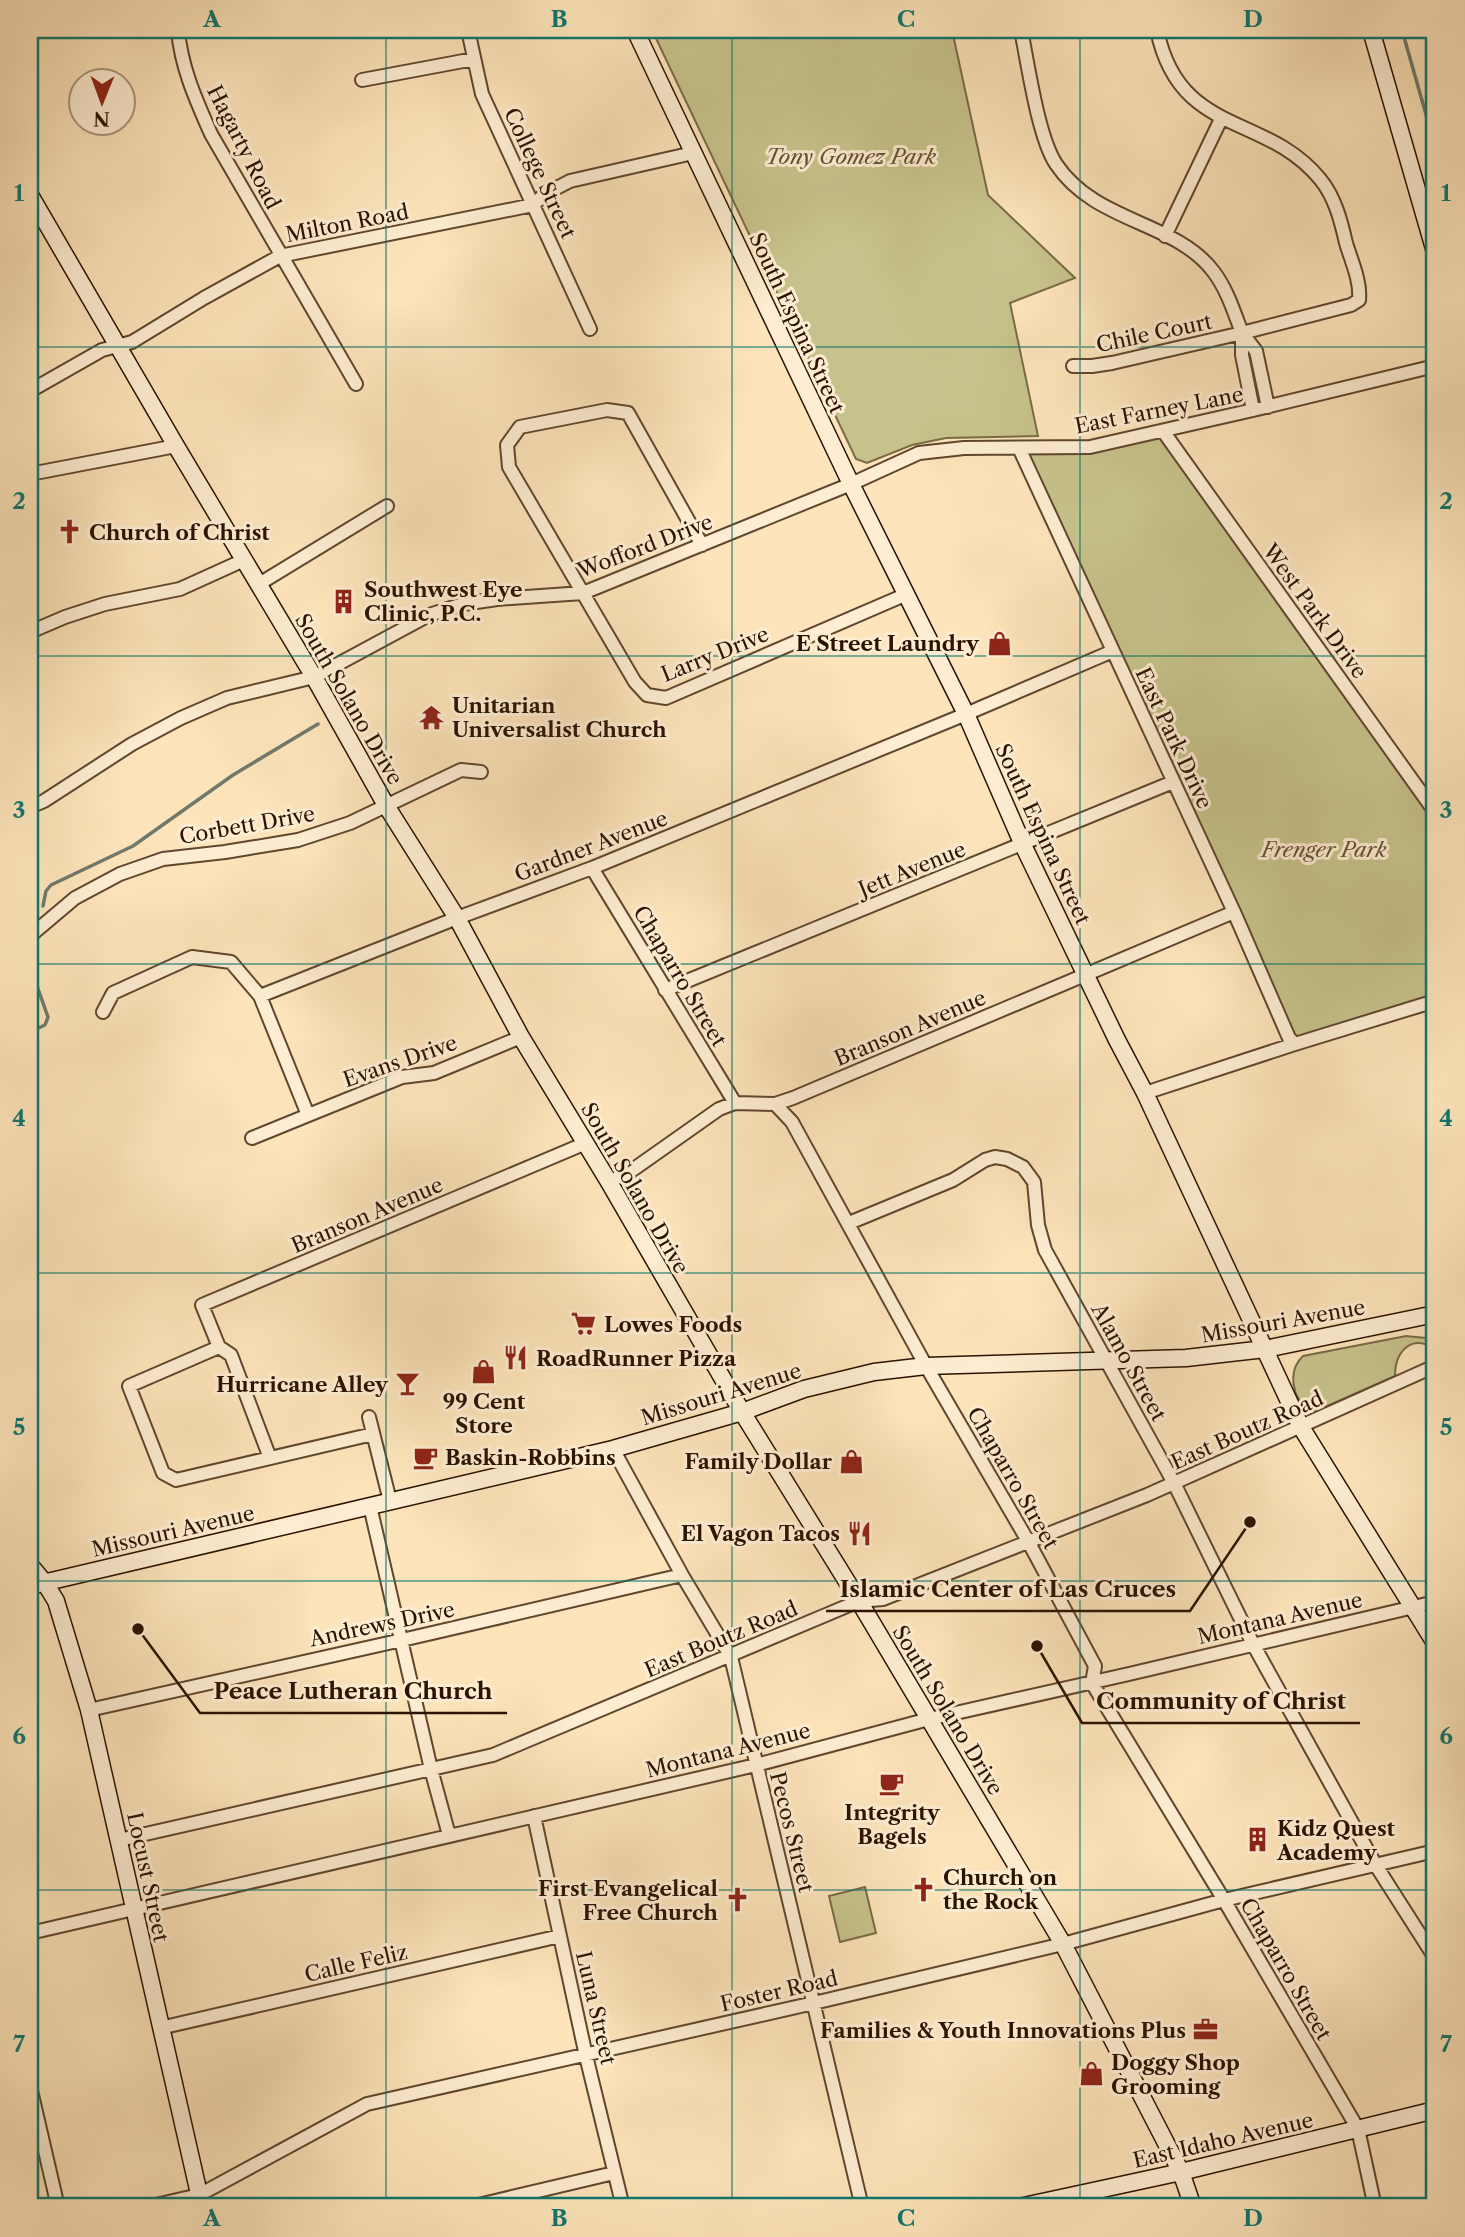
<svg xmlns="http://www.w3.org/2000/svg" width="1465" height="2237" font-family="'Libre Caslon Text',serif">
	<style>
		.green { fill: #c7c28b; stroke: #796a46; stroke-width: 2 }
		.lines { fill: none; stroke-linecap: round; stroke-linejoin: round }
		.stream { stroke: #71796d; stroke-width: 3.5 }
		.street-casing { stroke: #60462e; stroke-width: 16 }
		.secondary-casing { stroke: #2b1200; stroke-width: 19 }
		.street { stroke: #feedd2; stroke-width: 12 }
		.secondary { stroke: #feedd2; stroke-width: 16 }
		.grid { fill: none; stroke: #0f766e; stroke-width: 2; stroke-opacity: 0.55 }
		.labels { text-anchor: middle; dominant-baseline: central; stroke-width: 6; stroke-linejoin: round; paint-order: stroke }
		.street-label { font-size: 21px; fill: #2b1200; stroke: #feedd2 }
		.park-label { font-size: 21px; font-style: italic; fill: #625031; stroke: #feedd2 }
		.poi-label { font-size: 21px; font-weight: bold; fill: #2b1200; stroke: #feedd2; text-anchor: start }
		.leader { fill: none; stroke: #2b1200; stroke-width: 2.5 }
		.callout-dot { fill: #2b1200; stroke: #feedd2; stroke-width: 2.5 }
		.callout-label { font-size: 23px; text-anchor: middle; font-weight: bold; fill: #2b1200; stroke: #feedd2; stroke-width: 6; stroke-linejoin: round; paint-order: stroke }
		.neatline { fill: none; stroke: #0f766e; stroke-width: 2.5 }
		.grid-label { font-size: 23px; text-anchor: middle; font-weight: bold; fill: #0f766e }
	</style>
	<rect width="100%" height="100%" fill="#fde4ba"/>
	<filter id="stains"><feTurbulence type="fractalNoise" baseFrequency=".00286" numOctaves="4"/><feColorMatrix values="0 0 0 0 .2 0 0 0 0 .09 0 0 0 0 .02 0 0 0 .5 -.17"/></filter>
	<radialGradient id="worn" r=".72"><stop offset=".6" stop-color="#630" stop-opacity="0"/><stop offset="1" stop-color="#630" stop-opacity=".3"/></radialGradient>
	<path class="green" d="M652,30H952L988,195L1075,278L1010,303L1038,436L946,438L912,445L867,463L856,459Z
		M1163,431L1435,815V1001L1295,1044L1019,449L1090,447Z
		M1406,1336L1426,1338L1435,1336V1349C1411,1333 1395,1352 1395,1376L1316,1411H1309C1292,1398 1287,1371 1303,1356Z
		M865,1887L876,1933L840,1942L829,1896Z"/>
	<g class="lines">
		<path class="stream" d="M1402,30L1435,146
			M43,906L46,891L51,885L133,846L233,775L318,724
			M30,1032L45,1025L48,1017L32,972L34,953"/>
		<defs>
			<path id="street" d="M178,30C181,67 196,100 211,134L356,384
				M468,30L482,94L590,329
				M1021,30C1028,64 1038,137 1056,164C1095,223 1175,221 1213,271C1227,289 1234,312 1242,333
				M362,80L474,59
				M1165,236L1221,119
				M1073,366H1092L1112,363L1242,333L1351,305L1359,300C1361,281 1351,260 1346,243C1341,221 1335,197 1320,179C1265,112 1179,137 1157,30
				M30,391L102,350L132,342L204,298L280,256L533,205L545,194L570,181L693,153
				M1253,410L1242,355V333L1256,351L1268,407
				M1163,431L1435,812
				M1019,448L1234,912L1289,1038L1295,1044
				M30,474L176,446
				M702,545L628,413L607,410L520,427L507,445L509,467L635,682L647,695L666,698L907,594
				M259,584L387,506
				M30,632L65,617L105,604L180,589L244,560
				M30,807L44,801L132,744L181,718L227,698L314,677L429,615L463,604L497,599L583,593L851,484L919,453L964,448L1090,447L1253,410L1435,366
				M592,868L735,1103
				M30,936L75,898L120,874L163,859L225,852L298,840L350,823L461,770L481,772
				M665,990L1173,782
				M260,996L308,1115
				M103,1012L113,993L192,957L231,962L260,996L457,918L592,868L966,714L1113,651
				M1145,1093L1295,1044L1435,1001
				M775,1104L792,1122L926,1366L1028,1541L1095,1666L1092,1683L1224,1900L1358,2129L1375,2207
				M252,1138L402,1077L434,1073L521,1037
				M609,1182L631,1171L719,1109L735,1103L775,1104L793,1098L1234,912
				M849,1223L953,1180L985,1160L995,1157L1007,1159L1023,1167L1034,1182L1038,1225L1045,1250L1174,1483L1253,1644L1375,1864L1435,1958
				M219,1347L231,1355L270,1458
				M369,1417L390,1501
				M373,1434L176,1480L163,1473L129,1386L219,1347L202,1305L586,1143
				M613,1449L682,1575L731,1657L862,2207
				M370,1506L431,1769L449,1835
				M89,1710L402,1640L682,1575
				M534,1816L586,2056L623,2207
				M119,1840L493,1755L859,1601L883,1599L1147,1495L1435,1366
				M30,1933L756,1765L929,1719L1129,1674L1435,1602
				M160,2028L560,1936
				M30,2086L58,2207
				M147,2207L199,2195L367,2104L814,2003L1063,1944L1224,1900L1435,1851
				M470,2207L614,2173"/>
			<path id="secondary" d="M635,30L851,484L966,714L1023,845L1117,1040L1145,1093L1301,1427L1435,1643
				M1371,30L1435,252
				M30,195L176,446L314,677L387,807L457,918L521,1037L609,1182L742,1412L859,1601L1063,1944L1181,2172L1193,2207
				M30,1565L45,1583L56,1601L89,1710L202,2207
				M30,1586L613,1449L742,1412L804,1389L874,1372L926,1366L1186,1358L1265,1349L1435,1314
				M1019,2207L1181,2172L1435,2110"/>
		</defs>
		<use href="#street" class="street-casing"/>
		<use href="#secondary" class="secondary-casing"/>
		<use href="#street" class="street"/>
		<use href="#secondary" class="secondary"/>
	</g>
	<path class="grid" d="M386,30V2207M732,30V2207M1080,30V2207M30,347H1435M30,656H1435M30,964H1435M30,1273H1435M30,1581H1435M30,1890H1435"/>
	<defs>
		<symbol id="church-bare" viewBox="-9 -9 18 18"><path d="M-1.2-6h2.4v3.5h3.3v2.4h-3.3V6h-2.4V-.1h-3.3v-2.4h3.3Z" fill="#8f2418" stroke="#feedd2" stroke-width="2.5" paint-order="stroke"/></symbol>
		<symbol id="building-bare" viewBox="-9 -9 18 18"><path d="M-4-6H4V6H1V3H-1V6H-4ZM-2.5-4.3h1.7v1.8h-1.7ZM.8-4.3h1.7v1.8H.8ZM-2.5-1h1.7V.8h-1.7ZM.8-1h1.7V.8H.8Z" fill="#8f2418" stroke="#feedd2" stroke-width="2.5" paint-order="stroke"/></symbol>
		<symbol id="shop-bare" viewBox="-9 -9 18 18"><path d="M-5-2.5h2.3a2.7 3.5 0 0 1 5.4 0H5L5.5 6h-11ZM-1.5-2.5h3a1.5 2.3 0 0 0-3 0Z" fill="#8f2418" stroke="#feedd2" stroke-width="2.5" paint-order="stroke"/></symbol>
		<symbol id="temple-bare" viewBox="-9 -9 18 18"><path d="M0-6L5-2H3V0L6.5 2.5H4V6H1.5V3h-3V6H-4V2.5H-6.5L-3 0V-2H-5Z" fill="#8f2418" stroke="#feedd2" stroke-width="2.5" paint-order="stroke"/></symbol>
		<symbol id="supermarket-bare" viewBox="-9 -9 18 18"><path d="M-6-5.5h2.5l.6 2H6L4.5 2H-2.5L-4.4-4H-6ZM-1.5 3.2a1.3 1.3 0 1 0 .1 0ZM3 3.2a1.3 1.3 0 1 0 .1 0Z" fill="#8f2418" stroke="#feedd2" stroke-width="2.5" paint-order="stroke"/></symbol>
		<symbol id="restaurant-bare" viewBox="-9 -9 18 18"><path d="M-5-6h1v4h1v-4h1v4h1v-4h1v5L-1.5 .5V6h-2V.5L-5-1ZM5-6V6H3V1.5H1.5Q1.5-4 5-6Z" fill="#8f2418" stroke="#feedd2" stroke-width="2.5" paint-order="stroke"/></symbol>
		<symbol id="bar-bare" viewBox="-9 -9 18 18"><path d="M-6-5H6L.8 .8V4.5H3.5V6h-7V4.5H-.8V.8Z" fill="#8f2418" stroke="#feedd2" stroke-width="2.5" paint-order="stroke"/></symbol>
		<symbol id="cafe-bare" viewBox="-9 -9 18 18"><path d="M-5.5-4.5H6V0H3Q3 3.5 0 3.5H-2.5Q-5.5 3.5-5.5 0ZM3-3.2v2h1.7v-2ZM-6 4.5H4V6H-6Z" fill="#8f2418" stroke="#feedd2" stroke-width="2.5" paint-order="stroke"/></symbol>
		<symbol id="office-bare" viewBox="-9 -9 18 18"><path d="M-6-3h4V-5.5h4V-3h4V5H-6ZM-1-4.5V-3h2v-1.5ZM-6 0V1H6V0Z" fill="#8f2418" stroke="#feedd2" stroke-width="2.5" paint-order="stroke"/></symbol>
	</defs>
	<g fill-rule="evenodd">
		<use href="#church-bare" x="52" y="514" width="35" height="35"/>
		<use href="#building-bare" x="326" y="584" width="35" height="35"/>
		<use href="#shop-bare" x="982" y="626" width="35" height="35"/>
		<use href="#temple-bare" x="414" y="700" width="35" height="35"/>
		<use href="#supermarket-bare" x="566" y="1306" width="35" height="35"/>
		<use href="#restaurant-bare" x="498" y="1340" width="35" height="35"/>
		<use href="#shop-bare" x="466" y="1354" width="35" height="35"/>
		<use href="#bar-bare" x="390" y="1366" width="35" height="35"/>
		<use href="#cafe-bare" x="408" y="1440" width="35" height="35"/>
		<use href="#shop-bare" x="834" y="1444" width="35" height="35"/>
		<use href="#restaurant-bare" x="842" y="1516" width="35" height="35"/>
		<use href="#cafe-bare" x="874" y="1766" width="35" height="35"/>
		<use href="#building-bare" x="1240" y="1822" width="35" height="35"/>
		<use href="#church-bare" x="906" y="1872" width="35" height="35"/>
		<use href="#church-bare" x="720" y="1882" width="35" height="35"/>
		<use href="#office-bare" x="1188" y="2012" width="35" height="35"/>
		<use href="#shop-bare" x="1074" y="2056" width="35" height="35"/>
	</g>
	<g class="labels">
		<g class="street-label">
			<text transform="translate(244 147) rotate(63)">Hagarty Road</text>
			<text transform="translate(540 173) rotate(65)">College Street</text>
			<text transform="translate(347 223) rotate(-11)">Milton Road</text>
			<text transform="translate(797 323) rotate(65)">South Espina Street</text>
			<text transform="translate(1154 333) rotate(-12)">Chile Court</text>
			<text transform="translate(1159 410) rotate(-11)">East Farney Lane</text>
			<text transform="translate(645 546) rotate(-21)">Wofford Drive</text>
			<text transform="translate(1315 611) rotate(54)">West Park Drive</text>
			<text transform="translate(715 654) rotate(-22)">Larry Drive</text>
			<text transform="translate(349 699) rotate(60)">South Solano Drive</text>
			<text transform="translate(1174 738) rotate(65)">East Park Drive</text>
			<text transform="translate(247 825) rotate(-10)">Corbett Drive</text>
			<text transform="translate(1043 834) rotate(65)">South Espina Street</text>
			<text transform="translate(591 846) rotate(-21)">Gardner Avenue</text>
			<text transform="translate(912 869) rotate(-22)">Jett Avenue</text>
			<text transform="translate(680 976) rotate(59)">Chaparro Street</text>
			<text transform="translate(910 1028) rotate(-23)">Branson Avenue</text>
			<text transform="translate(400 1061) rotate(-19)">Evans Drive</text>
			<text transform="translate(635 1188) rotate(60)">South Solano Drive</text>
			<text transform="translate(367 1215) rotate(-23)">Branson Avenue</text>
			<text transform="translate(1283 1321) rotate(-10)">Missouri Avenue</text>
			<text transform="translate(1129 1362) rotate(61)">Alamo Street</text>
			<text transform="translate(721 1394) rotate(-17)">Missouri Avenue</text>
			<text transform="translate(1247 1430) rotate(-24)">East Boutz Road</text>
			<text transform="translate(1013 1478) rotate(60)">Chaparro Street</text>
			<text transform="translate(173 1531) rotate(-13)">Missouri Avenue</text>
			<text transform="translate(1280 1618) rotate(-13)">Montana Avenue</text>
			<text transform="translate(382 1624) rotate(-12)">Andrews Drive</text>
			<text transform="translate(721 1639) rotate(-23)">East Boutz Road</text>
			<text transform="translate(948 1710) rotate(59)">South Solano Drive</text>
			<text transform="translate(728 1750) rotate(-14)">Montana Avenue</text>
			<text transform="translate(792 1832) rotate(76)">Pecos Street</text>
			<text transform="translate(148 1877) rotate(78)">Locust Street</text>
			<text transform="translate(356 1963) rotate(-13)">Calle Feliz</text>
			<text transform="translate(1286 1969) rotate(60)">Chaparro Street</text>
			<text transform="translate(779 1991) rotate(-13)">Foster Road</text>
			<text transform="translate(596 2008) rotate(77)">Luna Street</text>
			<text transform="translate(1223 2140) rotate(-13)">East Idaho Avenue</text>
		</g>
		<g class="park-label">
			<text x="851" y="156">Tony Gomez Park</text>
			<text x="1324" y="849">Frenger Park</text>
		</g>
		<g class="poi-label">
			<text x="89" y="532">Church of Christ</text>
			<text x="364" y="589">Southwest Eye<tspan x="364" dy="24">Clinic, P.C.</tspan></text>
			<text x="979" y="643" text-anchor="end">E Street Laundry</text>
			<text x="452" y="705">Unitarian<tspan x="452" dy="24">Universalist Church</tspan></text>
			<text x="604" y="1324">Lowes Foods</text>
			<text x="536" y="1358">RoadRunner Pizza</text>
			<text x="388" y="1384" text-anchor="end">Hurricane Alley</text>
			<text x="484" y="1401" text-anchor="middle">99 Cent<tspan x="484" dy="24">Store</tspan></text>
			<text x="445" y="1457">Baskin-Robbins</text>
			<text x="832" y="1461" text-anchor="end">Family Dollar</text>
			<text x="840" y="1533" text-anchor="end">El Vagon Tacos</text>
			<text x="892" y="1812" text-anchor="middle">Integrity<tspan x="892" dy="24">Bagels</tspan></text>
			<text x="1277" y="1828">Kidz Quest<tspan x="1277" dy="24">Academy</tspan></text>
			<text x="943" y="1877">Church on<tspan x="943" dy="24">the Rock</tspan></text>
			<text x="718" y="1888" text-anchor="end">First Evangelical<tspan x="718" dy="24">Free Church</tspan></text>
			<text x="1186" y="2030" text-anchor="end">Families &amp; Youth Innovations Plus</text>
			<text x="1111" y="2062">Doggy Shop<tspan x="1111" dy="24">Grooming</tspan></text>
		</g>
	</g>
	<path class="leader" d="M1250 1522L1190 1611H826M138 1629L200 1713H507M1037 1646L1082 1723H1360"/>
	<g class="callout-dot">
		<circle cx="1250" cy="1522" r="7"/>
		<circle cx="138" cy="1629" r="7"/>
		<circle cx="1037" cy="1646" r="7"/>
	</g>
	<g class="callout-label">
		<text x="1008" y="1597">Islamic Center of Las Cruces</text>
		<text x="353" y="1699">Peace Lutheran Church</text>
		<text x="1221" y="1709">Community of Christ</text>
	</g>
	<rect width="1465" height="2237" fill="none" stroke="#fde4ba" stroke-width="77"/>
	<g transform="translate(102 102) rotate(181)"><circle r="33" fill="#feedd2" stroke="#aa957e" stroke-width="2"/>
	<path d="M0-5L12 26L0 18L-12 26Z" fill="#8f2418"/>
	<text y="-10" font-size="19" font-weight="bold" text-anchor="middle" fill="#2b1200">N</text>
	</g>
	<rect x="38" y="38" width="1388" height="2160" class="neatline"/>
	<g class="grid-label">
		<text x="212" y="27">A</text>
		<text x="559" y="27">B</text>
		<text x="906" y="27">C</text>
		<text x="1253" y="27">D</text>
		<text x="19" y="201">1</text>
		<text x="1446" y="201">1</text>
		<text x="19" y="509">2</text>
		<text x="1446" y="509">2</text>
		<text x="19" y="818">3</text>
		<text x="1446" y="818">3</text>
		<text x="19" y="1126">4</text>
		<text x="1446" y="1126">4</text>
		<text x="19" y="1435">5</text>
		<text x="1446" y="1435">5</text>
		<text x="19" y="1744">6</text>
		<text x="1446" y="1744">6</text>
		<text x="19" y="2052">7</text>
		<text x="1446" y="2052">7</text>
		<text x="212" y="2226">A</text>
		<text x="559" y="2226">B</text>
		<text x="906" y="2226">C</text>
		<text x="1253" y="2226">D</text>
	</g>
	<rect width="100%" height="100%" filter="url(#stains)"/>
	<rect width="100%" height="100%" fill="url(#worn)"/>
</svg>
